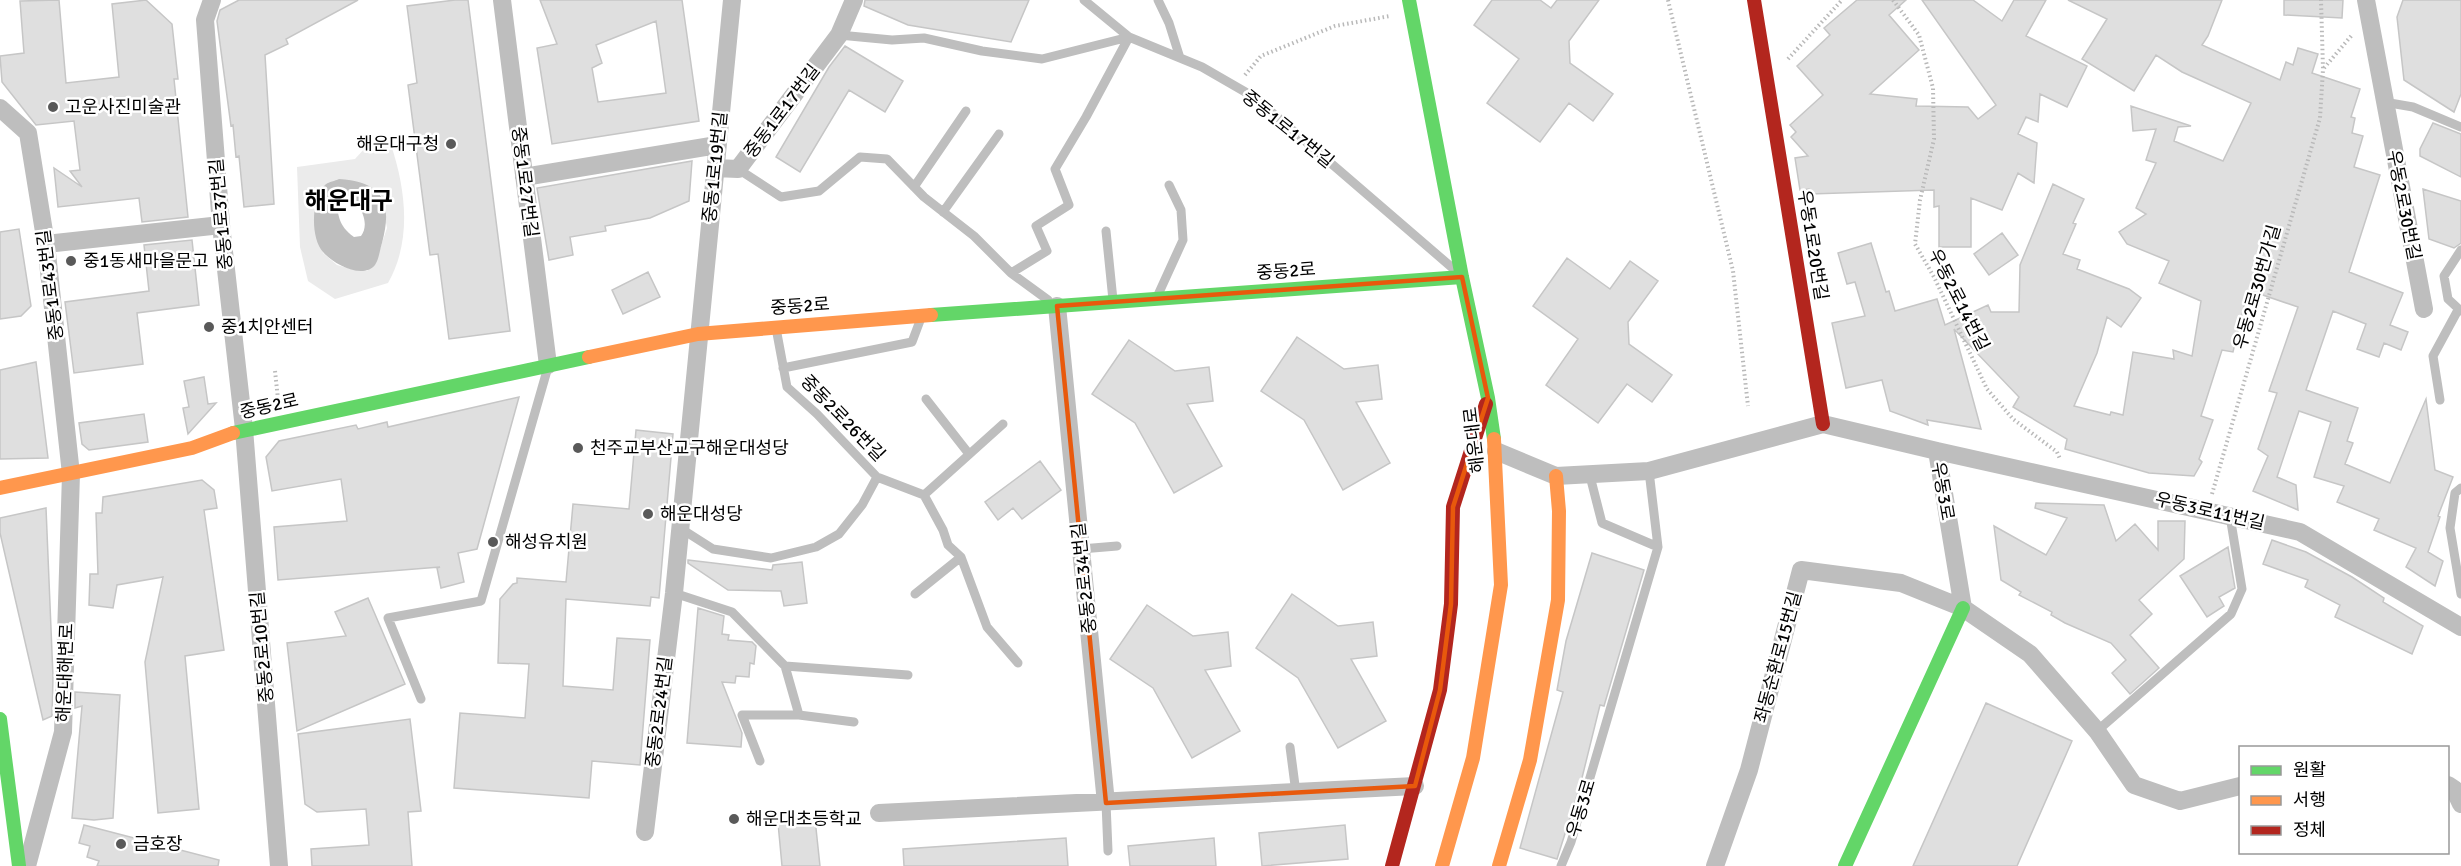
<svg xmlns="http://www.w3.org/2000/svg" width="2461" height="866" font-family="Signika,'Noto Sans KR',sans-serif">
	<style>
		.green { fill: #ebebeb; fill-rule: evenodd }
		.water { fill: #bebebe; fill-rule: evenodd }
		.building { fill: #dfdfdf; stroke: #c6c6c6; stroke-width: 1.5; fill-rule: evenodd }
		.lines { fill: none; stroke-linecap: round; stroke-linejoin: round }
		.path { stroke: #b9b9b9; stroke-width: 4; stroke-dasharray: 1.5 3; stroke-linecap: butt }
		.lane { stroke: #bebebe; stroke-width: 9 }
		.street { stroke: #bebebe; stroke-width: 18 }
		.fast { stroke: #63d668; stroke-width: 14 }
		.slow { stroke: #ff974d; stroke-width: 14 }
		.jam { stroke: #b3261e; stroke-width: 14 }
		.marked { fill: none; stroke: #e8590c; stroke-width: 4.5; stroke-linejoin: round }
		.poi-dot { fill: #595959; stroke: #fff; stroke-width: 2 }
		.labels { text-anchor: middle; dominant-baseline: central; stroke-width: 5; stroke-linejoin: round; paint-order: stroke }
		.poi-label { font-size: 18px; fill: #000; stroke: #fff; text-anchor: start }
		.street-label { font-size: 18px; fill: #000; stroke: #fff }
		.district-label { font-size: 24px; font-weight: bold; fill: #000; stroke: #fff }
	</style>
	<rect width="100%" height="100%" fill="#fff"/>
	<path class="green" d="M391,145C406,190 412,241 388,283L335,299L308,281L300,247L297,167L355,159L366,147ZM327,183L381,195L387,228L375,264L367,271H358L337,265L323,253L314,207L317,196Z"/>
	<path class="water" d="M339,179C383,182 393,202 382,243C380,249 379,259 375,265C363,280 333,264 323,252C310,238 311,197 326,184C329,182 335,181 339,179ZM342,192C357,198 372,221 361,236L354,237C337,224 340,217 335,200Z"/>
	<path class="building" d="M59,0L66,83L119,77L112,4L146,0L172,24L178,79H174L188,217L142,222L139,198L58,207L54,168L82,187L70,171L80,170L74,121L36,125L2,82L0,56L24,53L20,1Z
		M239,0H358L286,39L288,44L265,55L274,204L244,207L239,156L236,157L233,125L231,126L217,21L220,10Z
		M455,0H468L510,331L449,339L438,254L430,255L408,85L417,83L407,6Z
		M540,0H682L699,121L552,144L537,48L557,44ZM656,21L666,93L598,102L592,68L602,63L596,45Z
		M865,0H1029L1011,42L908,25L864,6Z
		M1492,0H1540L1551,8L1557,0H1599L1569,41L1570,63L1613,94L1593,121L1569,103L1540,142L1487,103L1519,59L1474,25Z
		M1857,0H1906L1889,15L1919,50L1870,94L1917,99L1916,106L1968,107L1978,119L1996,105L1922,0H1973L2002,21L2014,0H2046L2026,36L2087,66L2067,107L2040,94L2038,122L2026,117L2018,134L2037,143L2034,183L2018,173L2002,210L1971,198V247H1939V206L1934,207V190L1810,194L1809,189L1800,190L1795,158L1808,156L1791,137L1796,132L1790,125L1823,95L1797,66L1830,35L1824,28Z
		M2068,0H2222L2208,36L2202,45L2280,80L2286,62L2293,65L2298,48L2318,54L2312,73L2360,89L2351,117L2355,118L2352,133L2363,136L2354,167L2380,175L2349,272L2403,293L2390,325L2408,332L2401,350L2384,343L2379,357L2357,349L2366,324L2333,311L2306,390L2358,408L2347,441L2353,443L2345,464L2390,483L2426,399L2435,470L2453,477L2438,516L2440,517L2428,552L2443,561L2435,586L2406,567L2416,548L2374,530L2379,519L2337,502L2344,486L2314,477L2331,422L2299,411L2277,477L2296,485L2298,510L2253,491L2268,456L2258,449L2277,393L2269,391L2298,307L2254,292L2252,299L2246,298L2233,352L2222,350L2201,416L2213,420L2199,459L2202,462L2194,476L2149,473L2065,449L2067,439L2013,407L2019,397L1954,329L1981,429L1927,420L1928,425L1890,411L1882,380L1846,388L1832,323L1865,316L1855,282L1847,284L1838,253L1871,243L1886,292L1889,291L1895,311L1937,299L1945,325L1988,305L1991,312H2019L2020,265L2053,184L2084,199L2073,223L2076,224L2063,254L2080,260L2077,269L2129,289L2141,298L2121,327L2107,317L2097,353L2074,406L2110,415L2111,412L2123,415L2133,352L2174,359L2173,350L2192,356L2201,301L2159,283L2169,261L2127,244L2119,232L2146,214L2136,208L2156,163L2146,160L2156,129L2133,131L2131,106L2191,126L2178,127L2174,141L2223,161L2251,103L2182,72L2156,55L2134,91L2082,59L2107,19Z
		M2284,0H2343L2342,18L2284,15Z
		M2403,0H2461V94L2454,112L2404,80L2397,17Z
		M845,46L903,81L885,112L849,90L800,172L776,157L829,67Z
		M2433,123L2461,134V177L2420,156V149Z
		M692,161L689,201L650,218L605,226L606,231L570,237L573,255L549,260L537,188Z
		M2423,189L2461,201V243L2454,248L2429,239Z
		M19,229L31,306L21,316L0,319V232Z
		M2002,233L2018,255L1989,275L1974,254Z
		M192,240L199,305L137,313L143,364L74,373L65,302L149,291L144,245Z
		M1567,258L1610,289L1630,261L1658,281L1628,322L1629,344L1672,375L1652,402L1627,384L1598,423L1546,385L1578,339L1533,306Z
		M648,272L660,297L623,314L612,290Z
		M1297,337L1344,369L1378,365L1382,399L1356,402L1390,463L1343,490L1304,420L1261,391Z
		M1129,340L1175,371L1209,367L1213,401L1187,404L1222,466L1174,493L1135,423L1092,394Z
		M36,362L48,458L0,459V370Z
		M204,377L208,404L216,403L188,434L183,408L189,407L184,381Z
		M519,397L477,549L458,553L464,582L441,588L437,568L440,567L278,580L274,527L347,521L341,479L272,491L266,457L279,441L356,425L358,429L387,422L388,427Z
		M144,414L148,442L89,450L82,444L79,423Z
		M636,430L673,434L659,598L651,597L650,606L566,599L563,686L613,690L617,638L650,640L640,765L592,761L589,798L454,788L460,713L525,718L529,664L498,663L500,599L513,584L517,583V578L566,582L573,504L629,509Z
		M1040,461L1061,490L1022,519L1013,508L998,520L985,502Z
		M202,480L214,490L217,508L204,510L224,650L185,656L199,809L158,813L145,662L163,577L117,585L113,608L89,605L90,574H98L96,513H102L103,497Z
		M2036,503L2104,505L2116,541L2135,524L2158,550V521H2185L2184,559L2139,600L2152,614L2130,635L2159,668L2130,694L2112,673L2126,660L2111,643L2065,623L2051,615L2052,612L2019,595L2021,592L2001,580L1994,526L2046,555L2067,518L2035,508Z
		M46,508L53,677L52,716L43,720L0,533V518Z
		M2272,540L2306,552L2352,577L2384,598L2383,602L2423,626L2412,654L2335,617L2340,605L2305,587L2308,580L2263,564Z
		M2228,547L2235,588L2219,597L2224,606L2207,617L2180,576Z
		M1592,553L1644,570L1604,706L1600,705L1580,786L1557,859L1520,848L1563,692L1557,690L1566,641Z
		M688,560L772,570L773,565L802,562L807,603L784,606L781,591L728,590L688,563Z
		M1292,594L1338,626L1373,622L1377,656L1351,659L1386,721L1338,748L1298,678L1256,648Z
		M368,598L405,684L297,731L287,643L346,636L335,612Z
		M1147,605L1193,636L1228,632L1231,666L1205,670L1240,731L1192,758L1153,688L1110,659Z
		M698,608L724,616L722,634L729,635L728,640L752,642L756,646L754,664L750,663L749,677L736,676L735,683L722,682L742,733L741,747L687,743Z
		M75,692L120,695L113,818L94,820L72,818L82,706L75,708Z
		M1986,703L2072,741L2017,866H1913Z
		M410,719L421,811L408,812L412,866H312L311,849L369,845L366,809L317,812L305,804L298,734Z
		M815,819L820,866H782L778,823Z
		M84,825L219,860L218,866H97L99,861L87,857L90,846L79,843Z
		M1345,825L1348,859L1262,866L1259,833Z
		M1066,838L1068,866H904L903,849Z
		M1214,838L1216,866H1130L1128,846Z"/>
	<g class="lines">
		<path class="path" d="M1668,0L1733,271L1748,406
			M1893,0L1919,35L1933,88L1934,139L1920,200L1915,244L1934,277L1987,389L2013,419L2057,452L2060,459
			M1788,59L1842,0
			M2324,68L2352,35
			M1245,75L1261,56L1335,26L1390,16
			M275,371L278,399
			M2212,494L2320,118L2323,69L2321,0"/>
		<path class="lane" d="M1158,0L1169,23L1180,58
			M839,35L892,40L924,38L982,51L1042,59L1129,37L1202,67L1254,97L1456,271
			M2384,102L2413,107L2461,127
			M738,169L781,197L819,191L860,157L887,159L924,197L974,236L1011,273
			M914,187L966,111
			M943,212L999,134
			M1106,231L1113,300
			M2461,250L2444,276L2448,299L2461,311
			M1157,297L1183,240L1181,210L1169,185
			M1048,300L1011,273L1047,251L1036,226L1069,205L1055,169L1086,117L1129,37L1084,0
			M776,328L787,387L817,414L877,477L924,495L943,530L948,545L961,557L987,627L1018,663
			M783,368L912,342L921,318
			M926,399L969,454
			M2440,400L2433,356L2458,310
			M1590,476L1602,523L1658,547
			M2461,488L2455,493L2450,528L2461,594
			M924,495L1003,424
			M680,528L713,549L771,558L816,547L839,534L862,505L877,477
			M1081,549L1117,546
			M674,593L732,612L785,666L908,675
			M915,594L961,557
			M785,666L799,715
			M421,699L388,618L481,601L548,367
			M2097,731L2231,614L2242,589L2230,516
			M1290,747L1296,793
			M760,761L742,715H799L854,722
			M1106,803L1108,851
			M1561,866L1571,842L1658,547L1649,471"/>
		<path class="street" d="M212,0L205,20L221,225L244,429L279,866
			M502,0L548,365
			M2366,0L2424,309
			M0,108L28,133L46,244L71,474L63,732L27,866
			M715,168L738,169L839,35L854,0
			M524,177L717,145
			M46,244L221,225
			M1057,306L1106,803
			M1496,451L1556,476L1649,471L1823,424L1937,451L1963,608
			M1937,451L2300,532L2461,627
			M2448,785L2454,789L2461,804
			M879,813L1415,786
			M645,832L674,593L732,0
			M1715,866L1749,770L1801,570L1901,583L1963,608L2030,654L2097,731L2134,785L2180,801L2240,786"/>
		<path class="fast" d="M1409,0L1462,277L1488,398L1494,439
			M931,315L1462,277
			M233,433L589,357
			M0,719L19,866
			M1845,866L1963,608"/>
		<path class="slow" d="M589,357L698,334L931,315
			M0,488L192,448L233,433
			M1442,866L1473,758L1501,585L1494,439
			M1499,866L1530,760L1558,600L1559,511L1556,476"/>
		<path class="jam" d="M1754,0L1823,424
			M1392,866L1440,690L1451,604L1453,507L1486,404"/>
	</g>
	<path class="marked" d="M1462,277L1488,398L1453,507L1451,604L1440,690L1415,786L1106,803L1057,306Z"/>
	<g class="poi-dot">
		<circle cx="53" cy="107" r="6"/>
		<circle cx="451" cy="144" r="6"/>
		<circle cx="71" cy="261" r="6"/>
		<circle cx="209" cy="327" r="6"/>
		<circle cx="578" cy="448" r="6"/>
		<circle cx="648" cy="514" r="6"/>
		<circle cx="493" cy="542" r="6"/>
		<circle cx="734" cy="819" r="6"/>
		<circle cx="121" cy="844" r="6"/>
	</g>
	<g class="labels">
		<g class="poi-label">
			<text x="65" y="107">고운사진미술관</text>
			<text x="439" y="144" text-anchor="end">해운대구청</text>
			<text x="83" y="261">중1동새마을문고</text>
			<text x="221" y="327">중1치안센터</text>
			<text x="590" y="448">천주교부산교구해운대성당</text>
			<text x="660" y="514">해운대성당</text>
			<text x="505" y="542">해성유치원</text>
			<text x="746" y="819">해운대초등학교</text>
			<text x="133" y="844">금호장</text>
		</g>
		<g class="street-label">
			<text transform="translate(782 111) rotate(-53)">중동1로17번길</text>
			<text transform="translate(1288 129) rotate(39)">중동1로17번길</text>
			<text transform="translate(715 167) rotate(-84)">중동1로19번길</text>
			<text transform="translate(525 182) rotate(83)">중동1로27번길</text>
			<text transform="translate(2404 205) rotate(79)">우동2로30번길</text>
			<text transform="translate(221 214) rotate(-95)">중동1로37번길</text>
			<text transform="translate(1813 245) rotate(81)">우동1로20번길</text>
			<text transform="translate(1286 271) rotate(-4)">중동2로</text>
			<text transform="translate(50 285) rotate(-97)">중동1로43번길</text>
			<text transform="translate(2257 287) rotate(-74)">우동2로30번가길</text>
			<text transform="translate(1959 300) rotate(63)">우동2로14번길</text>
			<text transform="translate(800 306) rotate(-4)">중동2로</text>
			<text transform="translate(269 406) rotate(-13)">중동2로</text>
			<text transform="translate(843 418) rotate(46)">중동2로26번길</text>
			<text transform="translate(1474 440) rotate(-97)">해운대로</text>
			<text transform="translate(1943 491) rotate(80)">우동3로</text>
			<text transform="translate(2210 511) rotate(13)">우동3로11번길</text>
			<text transform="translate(1084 578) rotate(-96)">중동2로34번길</text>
			<text transform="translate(262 647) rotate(-95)">중동2로10번길</text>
			<text transform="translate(1778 657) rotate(-75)">좌동순환로15번길</text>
			<text transform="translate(65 673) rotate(-88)">해운대해변로</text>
			<text transform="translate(659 712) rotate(-83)">중동2로24번길</text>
			<text transform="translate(1581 808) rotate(-73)">우동3로</text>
		</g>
		<g class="district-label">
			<text x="349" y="201">해운대구</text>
		</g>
	</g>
	<rect x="2239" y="746" width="210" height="108" fill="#ffffff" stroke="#999999" stroke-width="1.5"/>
	<rect x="2251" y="766" width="30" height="9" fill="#63d668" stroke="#999999" stroke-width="1.5"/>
	<text x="2293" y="776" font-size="18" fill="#000000">원활</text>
	<rect x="2251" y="796" width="30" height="9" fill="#ff974d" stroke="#999999" stroke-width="1.5"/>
	<text x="2293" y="806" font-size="18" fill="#000000">서행</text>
	<rect x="2251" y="826" width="30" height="9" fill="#b3261e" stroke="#999999" stroke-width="1.5"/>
	<text x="2293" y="836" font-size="18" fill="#000000">정체</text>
</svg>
